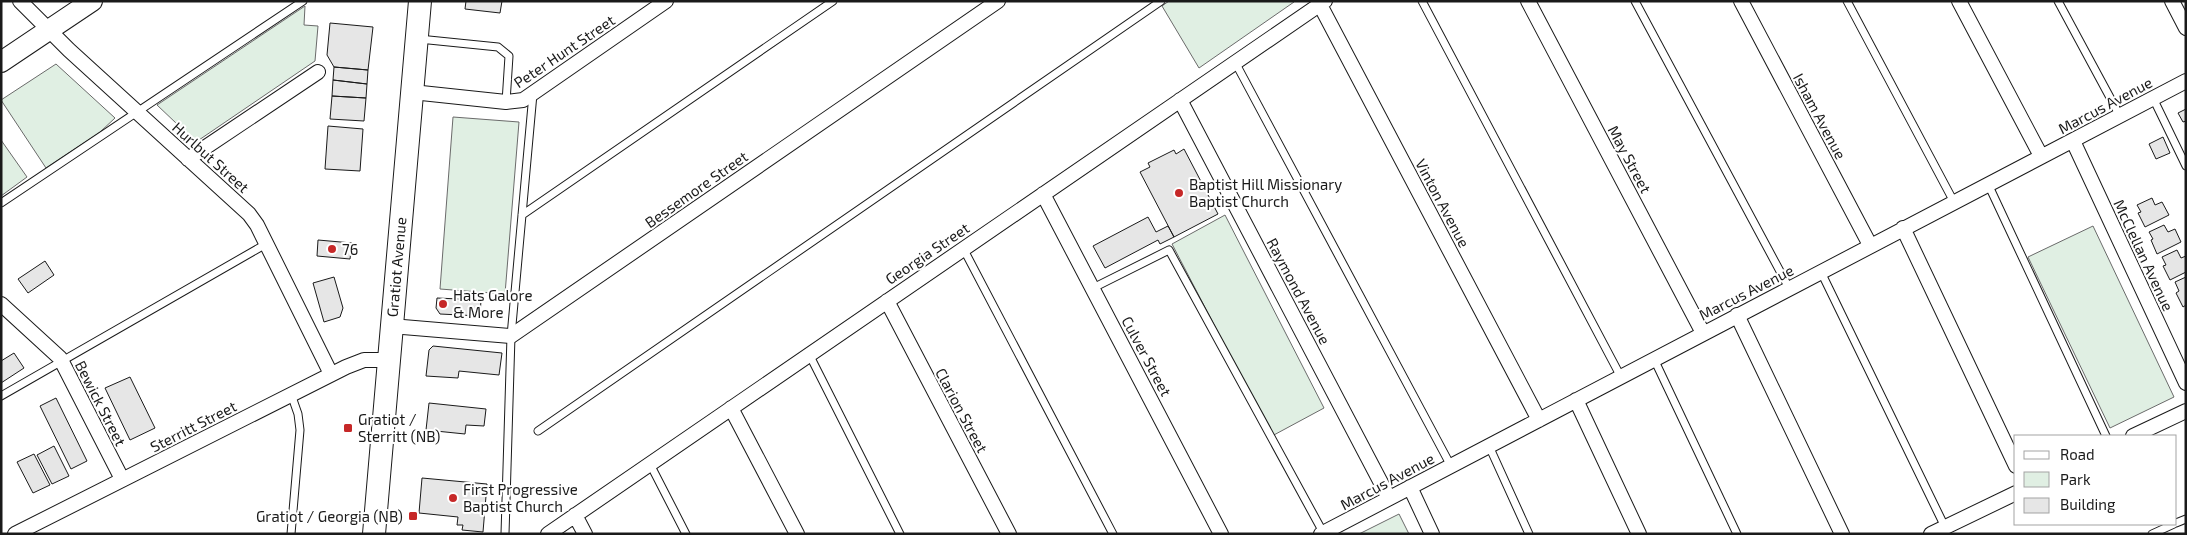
<svg xmlns="http://www.w3.org/2000/svg" width="2187" height="535" font-family="'Exo 2',sans-serif">
	<style>
		.green { fill: #e0efe3; stroke: #6a6a6a }
		.building { fill: #e6e6e6; stroke: #1a1a1a }
		.lines { fill: none; stroke-linecap: round; stroke-linejoin: round }
		.service-casing { stroke: #1a1a1a; stroke-width: 9 }
		.minor-casing { stroke: #1a1a1a; stroke-width: 16 }
		.secondary-casing { stroke: #1a1a1a; stroke-width: 22 }
		.primary-casing { stroke: #1a1a1a; stroke-width: 24 }
		.service { stroke: #fff; stroke-width: 7 }
		.minor { stroke: #fff; stroke-width: 14 }
		.secondary { stroke: #fff; stroke-width: 20 }
		.primary { stroke: #fff; stroke-width: 22 }
		.poi-dot { fill: #c62828; stroke: #fff; stroke-width: 2 }
		.labels { text-anchor: middle; dominant-baseline: central; stroke-width: 4; stroke-linejoin: round; paint-order: stroke }
		.street-label { font-size: 15px; fill: #1a1a1a; stroke: #fff }
		.poi-label { font-size: 15px; fill: #1a1a1a; stroke: #fff; text-anchor: start }
	</style>
	<rect width="100%" height="100%" fill="#fff"/>
	<path class="green" d="M1169,1H1294V2L1199,68L1162,6Z
		M305,6L304,25L318,26L315,61L196,142L157,105Z
		M56,64L115,118L99,133L46,168L1,100Z
		M453,117L519,122L505,294L440,289Z
		M1,140L27,177L1,196Z
		M1225,215L1324,408L1272,436L1172,244Z
		M2093,226L2174,397L2110,428L2028,257Z
		M1399,514L1409,534H1359Z"/>
	<path class="building" d="M466,1H502L500,13L465,9Z
		M330,23L373,27L368,70L334,67L327,55Z
		M334,67L368,70L367,84L333,80Z
		M333,80L367,84L366,98L332,96Z
		M332,96L366,98L364,121L330,119Z
		M2186,109V121L2183,122L2178,113Z
		M328,126L363,129L360,171L325,169Z
		M2163,137L2170,153L2156,159L2149,144Z
		M1184,149L1218,214L1174,237L1140,172L1150,167L1148,163L1174,150L1176,154Z
		M2152,198L2155,205L2162,202L2169,215L2145,227L2138,213L2141,212L2137,205Z
		M1148,217L1156,232L1168,226L1174,237L1160,244L1158,240L1105,268L1093,246Z
		M2164,225L2168,232L2175,229L2181,242L2157,254L2151,240L2153,239L2149,232Z
		M318,240L352,243L350,259L317,256Z
		M2177,250L2181,258L2186,256V272L2170,280L2163,266L2166,265L2162,257Z
		M45,261L54,275L28,293L18,279Z
		M334,277L343,308L340,317L324,322L313,283Z
		M2186,277V305L2183,307L2176,293L2179,291L2175,282Z
		M437,298L481,300L480,316L440,314L436,308Z
		M433,346L502,353L499,375L459,371L458,378L426,376L429,350Z
		M14,353L24,368L1,383V361Z
		M130,377L155,428L130,440L105,388Z
		M56,398L87,461L71,469L40,406Z
		M429,403L486,409L484,426L466,425L465,434L426,430Z
		M54,446L69,476L52,484L37,455Z
		M34,454L50,485L33,493L17,462Z
		M422,478L487,484L483,532L462,530L463,525H457L458,517L419,513Z"/>
	<g class="lines">
		<defs>
			<path id="service" d="M1422,1L1621,377
				M1635,1L1789,288
				M1847,1L1954,202
				M2058,1L2120,116
				M419,39L498,47L509,56L506,102
				M1235,62L1451,466
				M2153,98L2186,166
				M1988,184L2106,436
				M1,203L303,1
				M522,215L833,1
				M963,248L1113,534
				M1821,272L1945,527
				M1093,288L1169,250L1324,534
				M809,354L900,534
				M1654,359L1737,534
				M1,396L266,244
				M538,431L1161,1
				M1489,446L1529,534
				M650,464L686,534
				M2176,523L2186,519
				M291,534L300,430L298,414L291,394
				M505,534L511,336L533,94
				M2152,534L2174,524"/>
			<path id="minor" d="M20,1L69,50L249,214L257,225L331,374
				M1318,1L1539,420
				M1528,1L1703,333
				M1741,1L1870,245
				M1959,1L2041,156
				M2172,1L2186,28
				M412,92L506,102L523,100L666,1
				M1180,100L1389,498
				M2073,141L2186,383
				M188,159L318,72
				M1043,194L1221,534
				M1903,228L2016,466
				M887,301L1009,534
				M1,304L60,358L122,479
				M1737,315L1842,534
				M391,326L511,336L998,1
				M1576,400L1639,534
				M731,408L797,534
				M2133,436L2186,411
				M1410,487L1432,534
				M575,515L585,534
				M15,534L346,367L364,360H389
				M548,534L1325,1
				M1321,534L2186,81
				M1931,534L2016,493"/>
			<path id="secondary" d="M1,62L92,1"/>
			<path id="primary" d="M374,534L420,1"/>
		</defs>
		<use href="#service" class="service-casing"/>
		<use href="#minor" class="minor-casing"/>
		<use href="#secondary" class="secondary-casing"/>
		<use href="#primary" class="primary-casing"/>
		<use href="#service" class="service"/>
		<use href="#minor" class="minor"/>
		<use href="#secondary" class="secondary"/>
		<use href="#primary" class="primary"/>
	</g>
	<g class="poi-dot">
		<circle cx="1179" cy="193" r="5"/>
		<circle cx="332" cy="249" r="5"/>
		<circle cx="443" cy="304" r="5"/>
		<rect x="343" y="423" width="10" height="10" rx="2.5"/>
		<circle cx="453" cy="498" r="5"/>
		<rect x="408" y="511" width="10" height="10" rx="2.5"/>
	</g>
	<g class="labels">
		<g class="street-label">
			<text transform="translate(564 51) rotate(-34)">Peter Hunt Street</text>
			<text transform="translate(2105 105) rotate(-28)">Marcus Avenue</text>
			<text transform="translate(1820 116) rotate(62)">Isham Avenue</text>
			<text transform="translate(211 157) rotate(42)">Hurlbut Street</text>
			<text transform="translate(1630 159) rotate(62)">May Street</text>
			<text transform="translate(696 189) rotate(-35)">Bessemore Street</text>
			<text transform="translate(1443 203) rotate(62)">Vinton Avenue</text>
			<text transform="translate(927 253) rotate(-34)">Georgia Street</text>
			<text transform="translate(2144 255) rotate(65)">McClellan Avenue</text>
			<text transform="translate(396 267) rotate(-85)">Gratiot Avenue</text>
			<text transform="translate(1299 291) rotate(62)">Raymond Avenue</text>
			<text transform="translate(1746 292) rotate(-27)">Marcus Avenue</text>
			<text transform="translate(1147 356) rotate(62)">Culver Street</text>
			<text transform="translate(101 403) rotate(63)">Bewick Street</text>
			<text transform="translate(962 410) rotate(62)">Clarion Street</text>
			<text transform="translate(193 426) rotate(-27)">Sterritt Street</text>
			<text transform="translate(1387 481) rotate(-28)">Marcus Avenue</text>
		</g>
		<g class="poi-label">
			<text x="1189" y="184">Baptist Hill Missionary<tspan x="1189" dy="17">Baptist Church</tspan></text>
			<text x="342" y="249">76</text>
			<text x="453" y="295">Hats Galore<tspan x="453" dy="17">&amp; More</tspan></text>
			<text x="358" y="419">Gratiot /<tspan x="358" dy="17">Sterritt (NB)</tspan></text>
			<text x="463" y="489">First Progressive<tspan x="463" dy="17">Baptist Church</tspan></text>
			<text x="403" y="516" text-anchor="end">Gratiot / Georgia (NB)</text>
		</g>
	</g>
	<rect width="2187" height="535" fill="none" stroke="#1a1a1a" stroke-width="5"/>
	<rect x="2014" y="435" width="162" height="90" fill="#ffffff" stroke="#a3a3a3"/>
	<rect x="2024" y="451" width="25" height="8" fill="#ffffff" stroke="#a3a3a3"/>
	<text x="2060" y="460" font-size="15" fill="#1a1a1a">Road</text>
	<rect x="2024" y="472" width="25" height="15" fill="#e0efe3" stroke="#a3a3a3"/>
	<text x="2060" y="485" font-size="15" fill="#1a1a1a">Park</text>
	<rect x="2024" y="498" width="25" height="15" fill="#e6e6e6" stroke="#a3a3a3"/>
	<text x="2060" y="510" font-size="15" fill="#1a1a1a">Building</text>
</svg>
